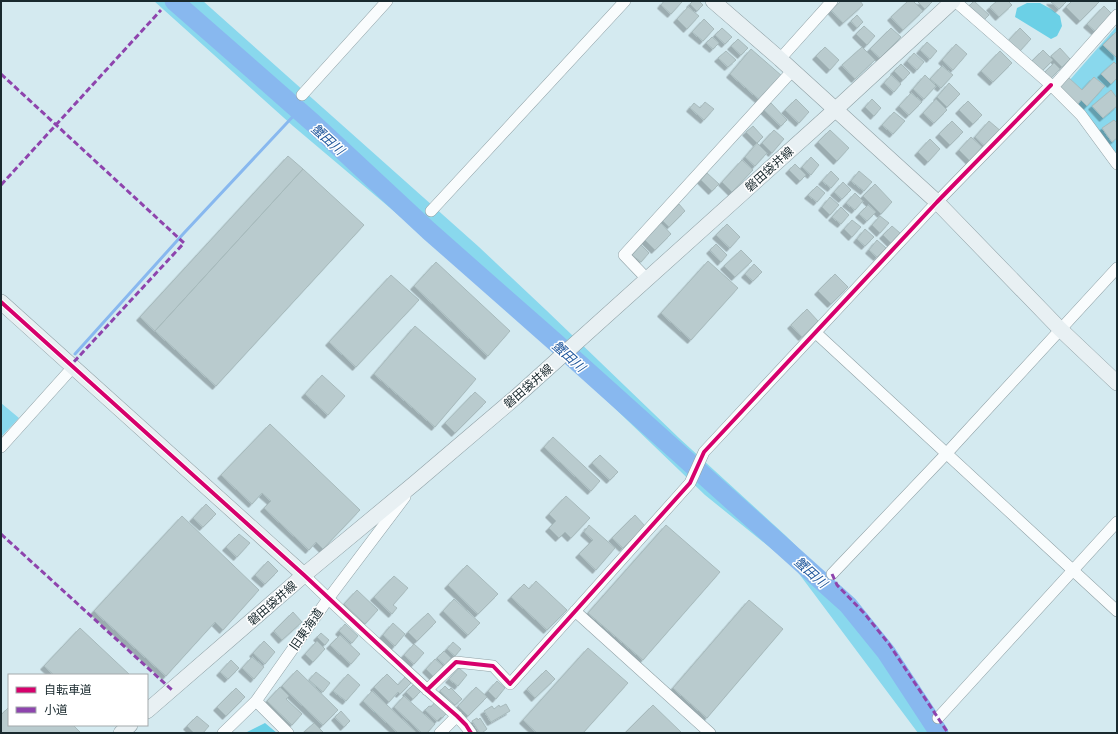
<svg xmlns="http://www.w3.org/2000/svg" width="1118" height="734" font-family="'Titillium Web','Noto Sans JP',sans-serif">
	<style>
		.green { fill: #89d8ed }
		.forest { fill: #6bd0e6 }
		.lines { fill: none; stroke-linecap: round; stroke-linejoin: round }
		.stream { stroke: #88b8ef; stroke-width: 3 }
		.river { stroke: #88b8ef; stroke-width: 19 }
		.building { fill: #b9cbce; stroke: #a7babc; filter: url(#shadow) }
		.street-casing { stroke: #8fa0a5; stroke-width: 12 }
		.secondary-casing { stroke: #8fa0a5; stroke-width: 16 }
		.street { stroke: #f9fcfd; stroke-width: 11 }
		.secondary { stroke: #e8f0f3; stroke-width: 15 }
		.quiet { stroke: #8e44ad; stroke-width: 3; stroke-dasharray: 6 3; stroke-linecap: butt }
		.cycleway-casing { stroke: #fff; stroke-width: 6 }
		.cycleway { stroke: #d6006c; stroke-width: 4 }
		.labels { text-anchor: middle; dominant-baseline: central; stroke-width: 3; stroke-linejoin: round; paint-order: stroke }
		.street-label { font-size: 12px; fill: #19292e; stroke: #fff }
		.water-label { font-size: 13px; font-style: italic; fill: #1d559b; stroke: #fff }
	</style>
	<defs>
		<filter id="shadow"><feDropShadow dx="-3.5" dy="3.5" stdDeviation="0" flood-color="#0004"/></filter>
	</defs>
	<rect width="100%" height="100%" fill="#d4eaf0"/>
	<path class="green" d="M154,1H203L479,247L546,310L679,438L785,535L836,585L866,615L947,733H918L794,567L705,495L524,321L293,126Z
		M1117,26V158L1088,115L1061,90Z
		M1,403L19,418L1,437Z"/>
	<path class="forest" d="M1027,3H1040L1051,9L1060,16L1062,26L1057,36L1051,39L1015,17L1017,8Z
		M265,723L277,733H245Z"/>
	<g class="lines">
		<path class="stream" d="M75,354L184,233L299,110"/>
		<path class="river" d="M174,1L313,123L429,231L555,342L848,605L886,652L939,733"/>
	</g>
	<path class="building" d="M664,1H682V2L671,14L661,5Z
		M693,1H699L703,5L697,11L690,4Z
		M841,1H860L863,5L843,23L831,10Z
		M908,1H913L923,11L903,30L891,17Z
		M917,1H933L925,9Z
		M974,1L989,15L982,22L967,8Z
		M997,1H1008L1012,5L999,17L990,7Z
		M1050,1H1067L1059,9Z
		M1072,1H1100L1080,21L1066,7Z
		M1104,6L1112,14L1095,31L1087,24Z
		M688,7L699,16L687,29L677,19Z
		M857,15L863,22L857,28L851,21Z
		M704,19L714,29L703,41L692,32Z
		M864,26L875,36L867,45L856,34Z
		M722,28L732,37L725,44L715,35Z
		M891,28L901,37L880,58L870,49Z
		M1020,28L1031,39L1019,52L1008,41Z
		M1117,31V56L1116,57L1103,45Z
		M712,37L719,43L713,49L706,43Z
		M738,39L748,48L741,55L731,46Z
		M927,42L937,51L930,59L920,50Z
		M956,44L967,54L953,70L942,60Z
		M825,47L839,60L830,70L816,56Z
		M862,47L875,60L855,79L842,65Z
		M1060,48L1070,59L1062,67L1051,56Z
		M751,49L782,76L761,101L730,74Z
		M1043,50L1053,60L1041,72L1031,62Z
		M726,51L736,60L728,67L718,58Z
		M1000,51L1012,63L993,82L981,71Z
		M914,53L924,62L917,70L907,61Z
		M1114,62L1117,65V78L1111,84L1101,74Z
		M1054,63L1060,69L1051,78L1045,72Z
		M901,64L910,73L903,80L894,71Z
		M942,66L953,75L941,88L930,79Z
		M891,75L901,84L894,92L884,83Z
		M925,75L936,86L924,99L913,89Z
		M1068,77L1082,90L1094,77L1105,86L1087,106L1081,100L1078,104L1060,87Z
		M949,83L960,94L947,107L937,97Z
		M1111,90L1117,98V106L1103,118L1092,106Z
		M911,93L922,102L909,115L899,106Z
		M796,99L809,112L799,123L785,110Z
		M872,99L881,108L874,116L865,107Z
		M936,99L947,110L934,123L923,113Z
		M968,101L982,115L973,124L959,110Z
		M705,102L714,109L704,120L690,108L694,103L700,108Z
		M771,103L787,120L781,126L764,110Z
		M894,112L905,121L893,134L882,125Z
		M1114,120L1117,123V138L1112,142L1102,128Z
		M952,121L963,132L950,145L939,134Z
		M989,121L1002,132L987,148L975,137Z
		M753,126L763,137L757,143L746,132Z
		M774,130L784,139L772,153L762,143Z
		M830,130L849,148L837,161L818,142Z
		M971,137L982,147L970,161L959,150Z
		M930,139L940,149L928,162L918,152Z
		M757,143L767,153L755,166L745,157Z
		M288,156L303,169L155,331L140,317Z
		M811,157L819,165L811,175L802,167Z
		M742,160L753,170L732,192L722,182Z
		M795,164L806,175L800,181L789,170Z
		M303,169L364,225L216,386L155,331Z
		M831,171L839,179L831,188L822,181Z
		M859,171L872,182L864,191L851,181Z
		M707,173L719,184L712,191L701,180Z
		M843,182L851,190L842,199L834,192Z
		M875,184L892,202L881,214L863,196Z
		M817,186L825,193L817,202L808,195Z
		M855,193L863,201L855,210L846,203Z
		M830,197L839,205L830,215L822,207Z
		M679,204L685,211L669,227L662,220Z
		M868,205L876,212L867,221L859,214Z
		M841,207L849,215L841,224L832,217Z
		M880,216L889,223L880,233L872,225Z
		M852,220L861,227L852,237L844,229Z
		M661,223L671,234L655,250L644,239Z
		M727,224L740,237L730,248L716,235Z
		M892,226L900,233L891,243L883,235Z
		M865,229L874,237L865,246L857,239Z
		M877,240L886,248L877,257L869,250Z
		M716,244L727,255L721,262L710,250Z
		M641,245L649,253L641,262L632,255Z
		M741,250L752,261L735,277L724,266Z
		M708,261L738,288L691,340L661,313Z
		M436,262L510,331L488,356L414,286Z
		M754,264L762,272L753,281L745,274Z
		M835,274L848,287L831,304L818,291Z
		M391,275L419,300L356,367L329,342Z
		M807,309L818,321L802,337L791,325Z
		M415,326L476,379L435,427L374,374Z
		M322,375L345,396L328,415L305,394Z
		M475,392L486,402L455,433L445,423Z
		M270,424L360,510L323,549L316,542L309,550L264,508L271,501L262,493L252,504L221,475Z
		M553,437L600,481L591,491L544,447Z
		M600,455L618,472L610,480L592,463Z
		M566,496L590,518L571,538L565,532L559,538L549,528L556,521L549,514Z
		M206,504L216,514L203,527L193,518Z
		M635,515L645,526L623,548L612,538Z
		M182,516L259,590L223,630L215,622L166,676L94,611Z
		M589,525L615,548L596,570L579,554L593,540L584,532Z
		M666,525L720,572L643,660L588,613Z
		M239,534L250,543L237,557L226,547Z
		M268,561L278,571L265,584L255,575Z
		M467,565L498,594L478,614L448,585Z
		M394,576L408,588L393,605L397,608L392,614L374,597Z
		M536,581L567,610L547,630L511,597L524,584L529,589Z
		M357,590L378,610L365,624L344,604Z
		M454,599L480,623L468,635L443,611Z
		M749,600L783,629L707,718L673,688Z
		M293,612L302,622L282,640L274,631Z
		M428,613L436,622L417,641L408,632Z
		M393,623L405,634L395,646L383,635Z
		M345,624L358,636L352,643L339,631Z
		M80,628L130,675H54L44,666Z
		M321,633L329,640L325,645L317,637Z
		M340,635L360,654L351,664L330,645Z
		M264,641L275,652L265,664L253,653Z
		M317,641L325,649L313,662L305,654Z
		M453,642L461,649L455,656L447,649Z
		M414,644L424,653L414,664L404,655Z
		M588,648L628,683L583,733H537L523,720Z
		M444,651L451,658L445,665L437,658Z
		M252,657L264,667L254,679L242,668Z
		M435,659L443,666L434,677L426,669Z
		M231,660L239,668L228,679L220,672Z
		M459,668L467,675L458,686L449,679Z
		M297,670L338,710L323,725L282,686Z
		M546,670L555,679L535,698L527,689Z
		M316,672L330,683L323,692L309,680Z
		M348,674L360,685L346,701L333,691Z
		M387,674L398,685L405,677L411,683L400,694L398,692L389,702L374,687Z
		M497,681L505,688L496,699L488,691Z
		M414,684L421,691L413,699L406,692Z
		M445,686L449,690L451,688L462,699L455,705L440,691Z
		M280,687L289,696L286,699L302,714L292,725L267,701Z
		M476,687L487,697L468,716L458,706Z
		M236,688L245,697L226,716L217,707Z
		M372,691L417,733H398L363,701Z
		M404,696L435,724L427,733H422L394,707Z
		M435,702L447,713L442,718L441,717L437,721L425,710L429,706L431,707Z
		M506,704L510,711L491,722L484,711L492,706L494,709L499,705L500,707Z
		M653,705L682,733H625Z
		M9,707V725H73L81,733H1V715Z
		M341,711L350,721L344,727L335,717Z
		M197,716L209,726L203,733H194L187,726Z
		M477,718L478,720L480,718L487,729L482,733H480L472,721Z
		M314,723L324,733L304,732Z"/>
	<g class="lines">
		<defs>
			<path id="street" d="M955,1L1051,85L1081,115L1117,164
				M780,59L832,1
				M1053,87L1117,15
				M302,95L387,1
				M431,211L625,1
				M647,279L624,255L793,70
				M816,333L1117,611
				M1,447L73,367
				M832,574L946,454L1117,268
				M304,575C342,613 382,648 421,684C438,700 458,714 471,733
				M575,611L710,733
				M427,690L456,662L493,666L510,684L690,483L704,452L937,202L1051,85
				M256,701L288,733
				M938,718L1117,522
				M223,733L256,701L328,599L405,497
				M440,733L457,716"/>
			<path id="secondary" d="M713,1L780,59L937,202L1060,329L1117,383
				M1,302L304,575
				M147,711L304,575L415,483L516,397L836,109L953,1
				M121,733L130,725"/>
		</defs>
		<use href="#street" class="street-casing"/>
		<use href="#secondary" class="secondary-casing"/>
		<use href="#street" class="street"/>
		<use href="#secondary" class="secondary"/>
		<path class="quiet" d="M1,74L184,243L71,365
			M1,185L161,10
			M1,534L172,690
			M832,574L837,585L864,613L889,644L948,733"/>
		<defs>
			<path id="cycleway" d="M1,302L304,575L427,690L457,716L466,725L471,733
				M427,690L456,662L493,666L510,684L690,483L704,452L937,202L1051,85"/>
		</defs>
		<use href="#cycleway" class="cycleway-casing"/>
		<use href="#cycleway" class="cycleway"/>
	</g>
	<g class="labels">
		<g class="street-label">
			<text transform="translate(769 169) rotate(-42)">磐田袋井線</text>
			<text transform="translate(528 386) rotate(-41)">磐田袋井線</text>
			<text transform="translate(272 603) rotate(-41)">磐田袋井線</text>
			<text transform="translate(306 629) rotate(-55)">旧東海道</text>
		</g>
		<g class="water-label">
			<text transform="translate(328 139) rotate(42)">蟹田川</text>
			<text transform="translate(569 356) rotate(42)">蟹田川</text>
			<text transform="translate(811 572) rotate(42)">蟹田川</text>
		</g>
	</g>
	<rect width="1118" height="734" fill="none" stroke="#19292e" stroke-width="4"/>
	<rect x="8" y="674" width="140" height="52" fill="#ffffff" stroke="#a3a9ab"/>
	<rect x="16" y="687" width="20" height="6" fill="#d6006c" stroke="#a3a9ab"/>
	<text x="44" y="694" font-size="12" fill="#19292e">自転車道</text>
	<rect x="16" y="707" width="20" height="6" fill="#8e44ad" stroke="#a3a9ab"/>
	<text x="44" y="714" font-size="12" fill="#19292e">小道</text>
</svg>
